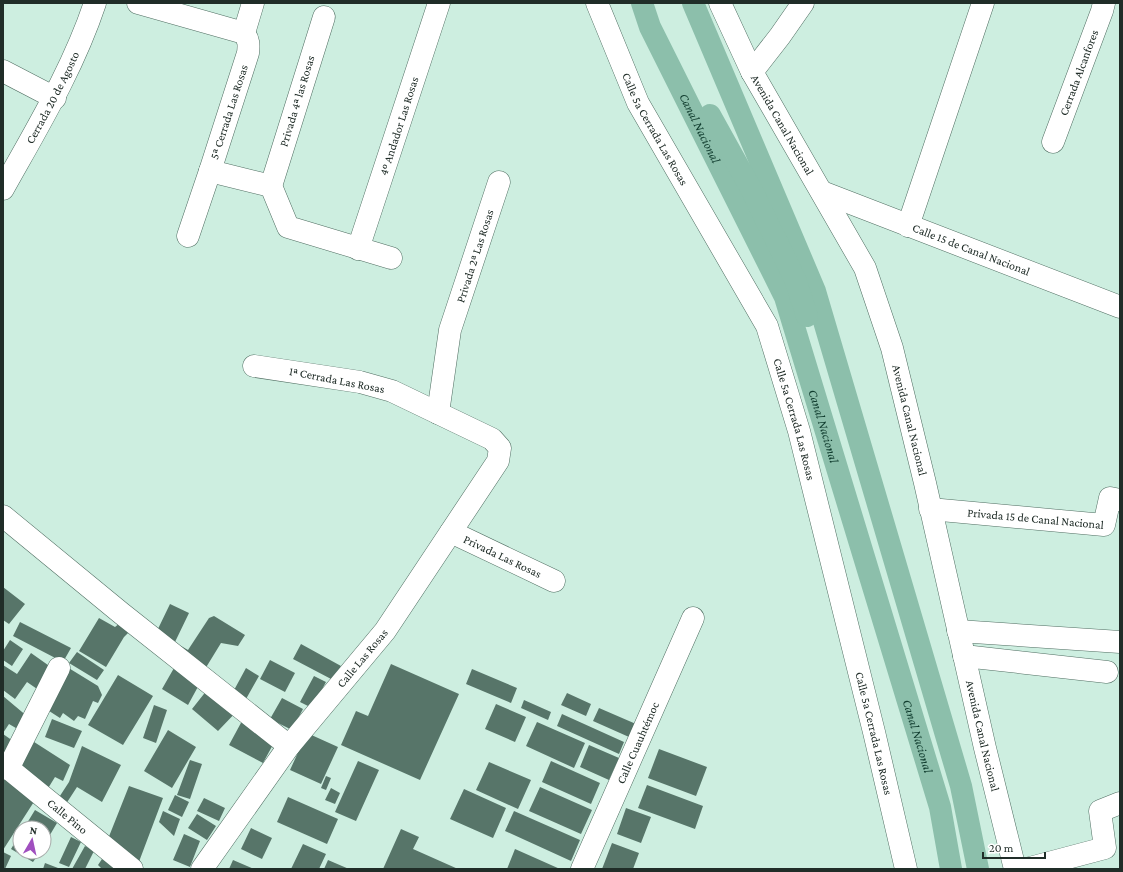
<svg xmlns="http://www.w3.org/2000/svg" width="1123" height="872" font-family="'Crimson Pro',serif">
	<style>
		.lines { fill: none; stroke-linecap: round; stroke-linejoin: round }
		.canal { stroke: #8cbfab; stroke-width: 22 }
		.building { fill: #577569 }
		.minor-casing { stroke: #506e62; stroke-width: 23 }
		.minor { stroke: #fff; stroke-width: 22 }
		.labels { text-anchor: middle; dominant-baseline: central; stroke-width: 4; stroke-linejoin: round; paint-order: stroke }
		.street-label { font-size: 12px; fill: #202d28; stroke: #fff }
		.water-label { font-size: 13px; font-style: italic; fill: #113d2f; stroke: #fff }
	</style>
	<rect width="100%" height="100%" fill="#cdeee0"/>
	<g class="lines">
		<g class="canal">
			<path id="s1" d="M642,3L650,27L785,297L940,807L951,869"/>
			<path d="M693,3L815,291L961,786L978,869"/>
			<path d="M710,115L750,187L795,279L807,316"/>
		</g>
	</g>
	<path class="building" d="M3,587L25,604L9,624L3,620Z
		M170,604L189,613L175,642L156,633Z
		M214,616L245,635L238,646L221,643L202,674L176,654L181,646L188,650L209,618Z
		M99,618L115,627L120,623L129,632L124,637L106,667L79,651Z
		M20,622L71,648L63,662L13,636Z
		M10,640L23,649L12,666L3,660V651Z
		M301,644L341,666L333,680L293,659Z
		M77,652L104,670L97,680L69,663Z
		M31,653L55,670L40,691L27,682L15,699L3,690V665L17,674Z
		M270,660L295,673L285,692L260,679Z
		M391,664L459,694L420,780L341,745L356,711L368,716Z
		M67,667L98,686L102,695L98,703L93,701L85,719L78,716L74,721L63,713L60,718L46,709Z
		M174,668L200,683L188,705L162,689Z
		M246,668L259,676L246,699L233,692Z
		M472,669L517,688L511,703L466,684Z
		M118,675L153,696L123,745L88,725Z
		M314,676L326,682L312,708L300,702Z
		M211,685L240,708L218,731L192,709Z
		M567,693L591,704L586,716L561,705Z
		M3,696L28,717L21,731L9,724L3,733Z
		M282,698L303,709L292,730L270,719Z
		M524,700L551,712L548,720L521,708Z
		M496,704L526,717L515,742L485,729Z
		M154,705L167,710L156,743L143,738Z
		M599,708L636,724L629,737L593,721Z
		M562,714L624,742L619,754L557,726Z
		M52,719L82,731L74,748L45,737Z
		M242,721L276,739L263,763L229,745Z
		M537,722L585,743L574,768L526,746Z
		M168,730L196,747L172,788L144,771Z
		M307,733L338,747L321,784L290,770Z
		M3,734L16,743L3,755Z
		M31,740L70,765L63,781L55,777L47,790L17,766Z
		M589,745L619,758L609,780L580,767Z
		M82,746L121,765L102,802L77,787L64,807L56,802L69,782Z
		M659,749L707,767L696,796L648,778Z
		M190,760L202,764L190,799L177,795Z
		M358,761L379,770L356,821L335,812Z
		M551,761L600,783L591,804L542,782Z
		M489,762L531,780L518,809L476,790Z
		M3,770L37,797L3,850V816L4,814L3,813Z
		M326,776L331,778L326,790L321,788Z
		M647,785L703,806L695,829L638,808Z
		M129,786L163,798L137,867L106,844Z
		M540,787L592,810L581,834L529,811Z
		M331,788L340,793L335,804L325,800Z
		M464,789L506,808L493,838L450,819Z
		M175,795L189,802L182,817L168,810Z
		M288,797L338,819L327,844L277,822Z
		M204,798L225,808L219,821L197,811Z
		M626,808L651,817L641,843L617,834Z
		M35,810L57,823L44,845V828H24Z
		M163,811L180,819L174,836L159,822Z
		M514,811L580,840L571,861L505,831Z
		M197,814L216,826L207,840L188,828Z
		M251,828L272,838L262,859L241,849Z
		M401,829L419,837L413,849L458,869H383Z
		M20,834V852H40L33,862L11,849Z
		M184,834L200,841L190,867L173,860Z
		M71,837L81,842L69,867L59,863Z
		M612,843L639,853L633,869H602Z
		M303,844L326,854L319,869H291Z
		M85,846L94,851L85,869H72Z
		M515,849L560,869H507Z
		M3,852L11,856L5,869H3Z
		M102,859L116,869H102L98,865Z
		M233,860L254,869H229Z
		M328,860L349,869H324Z
		M45,863L58,868V869H43Z"/>
	<g class="lines">
		<defs>
			<g id="minor">
				<path d="M138,3L244,33C249,40 249,45 248,53L210,171L188,236"/>
				<path id="s2" d="M597,3L638,103L767,326L799,431L874,732L906,869"/>
				<path id="s3" d="M720,3L752,72L865,268L892,348L925,483L985,748L1015,869"/>
				<path d="M244,33L253,3"/>
				<path d="M3,71L55,98"/>
				<path d="M752,72L780,36L803,3"/>
				<path id="s4" d="M1053,142L1102,11L1104,3"/>
				<path d="M210,171L271,186L288,227L391,258"/>
				<path d="M271,186L324,17"/>
				<path id="s5" d="M3,189C37,128 73,69 95,3"/>
				<path id="s6" d="M822,192L1120,307"/>
				<path d="M908,226L983,3"/>
				<path d="M358,249L439,3"/>
				<path d="M438,413L450,330L499,182"/>
				<path id="s7" d="M930,509L1104,525L1110,498L1120,500"/>
				<path d="M3,516L121,613L289,746"/>
				<path id="s8" d="M451,532L554,581"/>
				<path d="M958,631L1120,642"/>
				<path d="M964,656L1107,672"/>
				<path id="s9" d="M3,764L132,869"/>
				<path d="M8,769L59,668"/>
				<path id="s10" d="M202,869L289,746L385,631L498,461L500,448L492,439L392,391L360,382L254,366"/>
				<path id="s11" d="M582,869L693,618"/>
				<path d="M1026,869L1105,848L1100,811L1120,803"/>
			</g>
		</defs>
		<use href="#minor" class="minor-casing"/>
		<use href="#minor" class="minor"/>
	</g>
	<g class="labels">
		<g class="street-label">
			<text stroke="none"><textPath href="#s4" startOffset="74">Cerrada Alcanfores</textPath></text>
			<text stroke="none"><textPath href="#s5" startOffset="104">Cerrada 20 de Agosto</textPath></text>
			<text transform="translate(297 101) rotate(-73)">Privada 4ª las Rosas</text>
			<text transform="translate(229 112) rotate(-72)">5ª Cerrada Las Rosas</text>
			<text stroke="none"><textPath href="#s3" startOffset="137">Avenida Canal Nacional</textPath></text>
			<text transform="translate(399 126) rotate(-72)">4º Andador Las Rosas</text>
			<text stroke="none"><textPath href="#s2" startOffset="139">Calle 5a Cerrada Las Rosas</textPath></text>
			<text stroke="none"><textPath href="#s6" startOffset="160">Calle 15 de Canal Nacional</textPath></text>
			<text transform="translate(475 256) rotate(-72)">Privada 2ª Las Rosas</text>
			<text transform="translate(337 380) rotate(11)">1ª Cerrada Las Rosas</text>
			<text stroke="none"><textPath href="#s2" startOffset="463">Calle 5a Cerrada Las Rosas</textPath></text>
			<text stroke="none"><textPath href="#s3" startOffset="461">Avenida Canal Nacional</textPath></text>
			<text stroke="none"><textPath href="#s7" startOffset="106">Privada 15 de Canal Nacional</textPath></text>
			<text stroke="none"><textPath href="#s8" startOffset="57">Privada Las Rosas</textPath></text>
			<text stroke="none"><textPath href="#s10" startOffset="265">Calle Las Rosas</textPath></text>
			<text stroke="none"><textPath href="#s2" startOffset="787">Calle 5a Cerrada Las Rosas</textPath></text>
			<text stroke="none"><textPath href="#s3" startOffset="785">Avenida Canal Nacional</textPath></text>
			<text stroke="none"><textPath href="#s11" startOffset="138">Calle Cuauhtémoc</textPath></text>
			<text stroke="none"><textPath href="#s9" startOffset="83">Calle Pino</textPath></text>
		</g>
		<g class="water-label">
			<text stroke="none"><textPath href="#s1" startOffset="138">Canal Nacional</textPath></text>
			<text stroke="none"><textPath href="#s1" startOffset="462">Canal Nacional</textPath></text>
			<text stroke="none"><textPath href="#s1" startOffset="786">Canal Nacional</textPath></text>
		</g>
	</g>
	<rect width="1123" height="872" fill="none" stroke="#202d28" stroke-width="8"/>
	<g transform="translate(32 840) rotate(9)"><circle r="19" fill="#ffffff" stroke="#a6aba9"/>
	<path d="M0-3L7 15L0 10L-7 15Z" fill="#a04fbf"/>
	<text y="-6" font-size="11" font-weight="bold" text-anchor="middle" fill="#202d28">N</text>
	</g>
	<path d="M983 852v6h62v-6" fill="none" stroke="#202d28" stroke-width="2"/>
	<text x="989" y="852" font-size="12" fill="#202d28" stroke="#ffffff" stroke-width="3" paint-order="stroke">20 m</text>
</svg>
